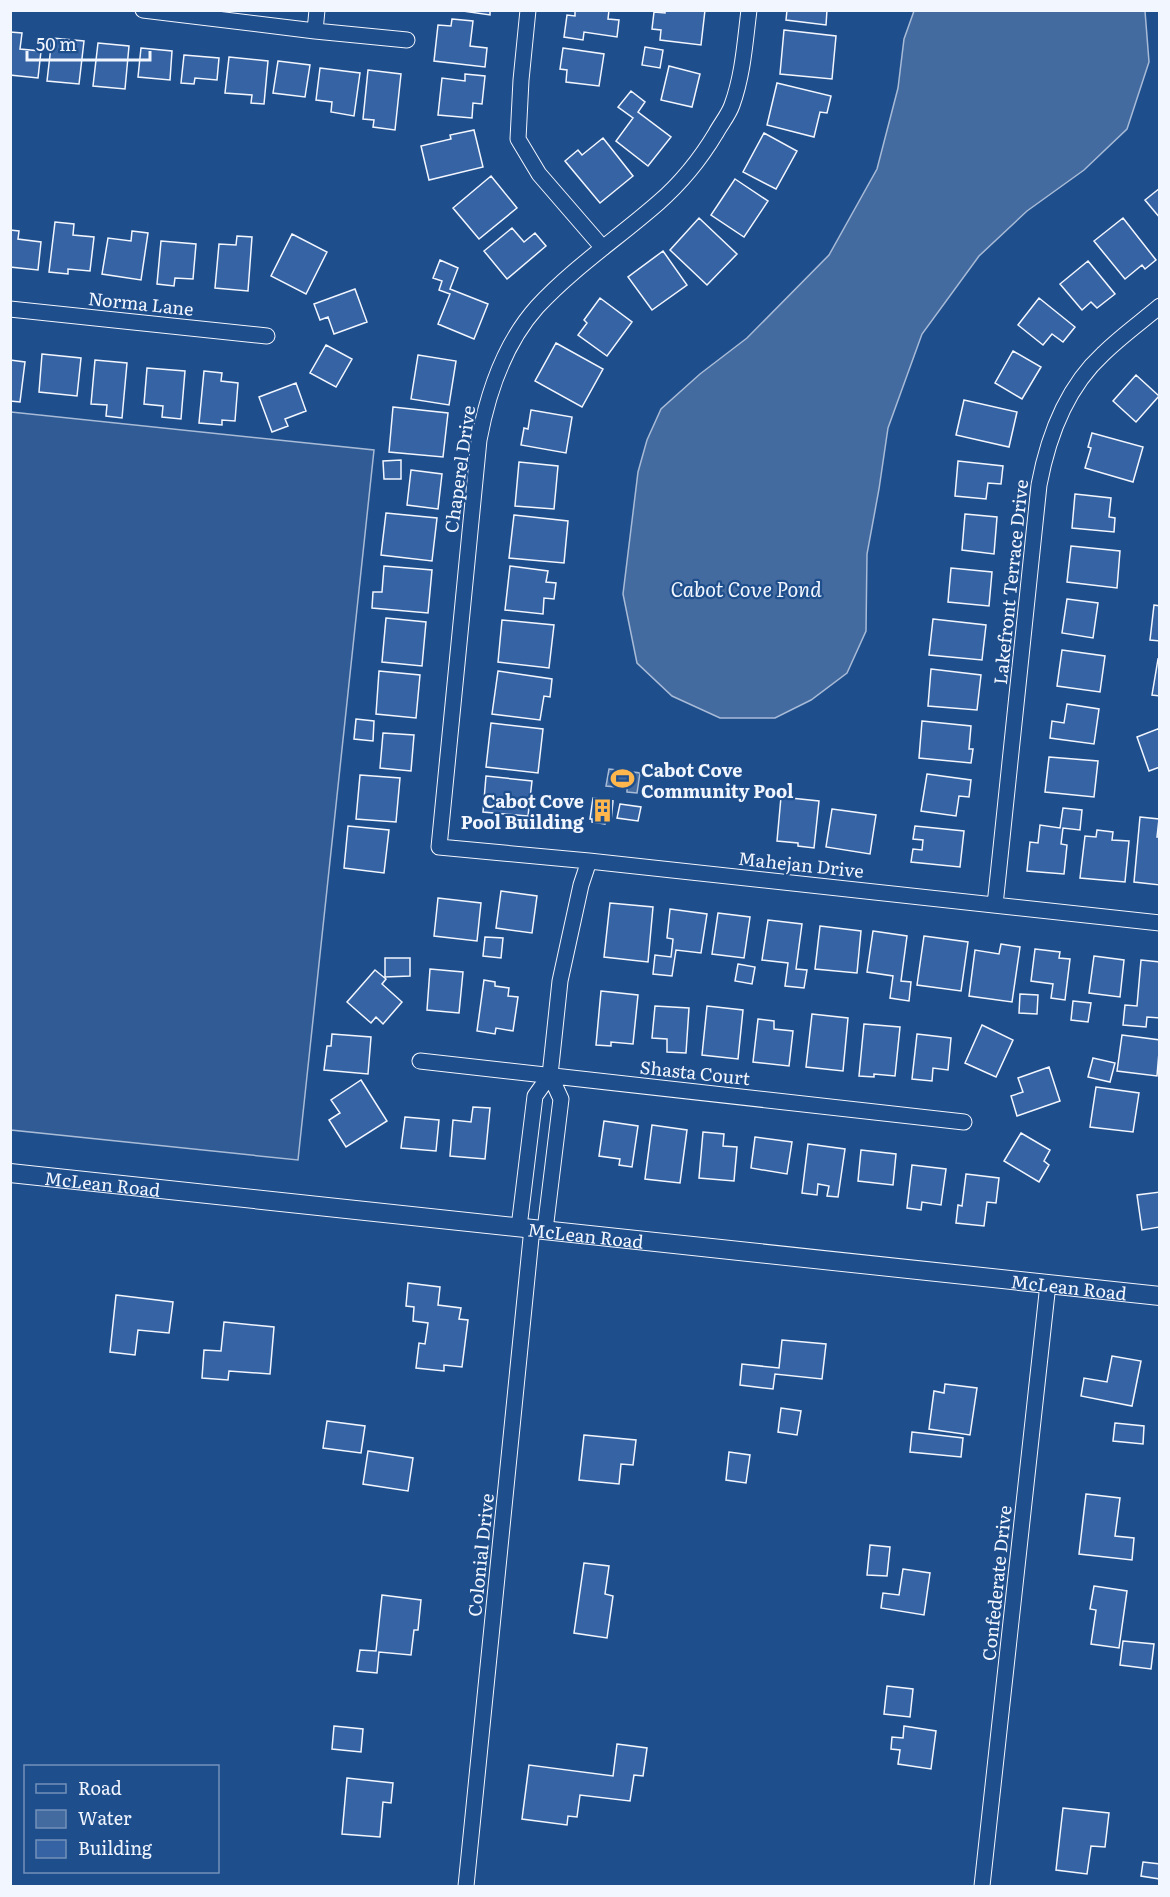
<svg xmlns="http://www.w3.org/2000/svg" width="1170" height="1897" font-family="Literata,serif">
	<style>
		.built { fill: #305b95; stroke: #a8bbd7; stroke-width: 1.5 }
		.water { fill: #446ba0; stroke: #a8bbd7; stroke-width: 1.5 }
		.building { fill: #3563a3; stroke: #f2f6ff; stroke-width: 1.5 }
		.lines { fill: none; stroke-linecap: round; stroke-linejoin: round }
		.minor-casing { stroke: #f2f6ff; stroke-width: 17 }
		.tertiary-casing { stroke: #f2f6ff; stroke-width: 20 }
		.minor { stroke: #1f4e8c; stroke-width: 15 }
		.tertiary { stroke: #1f4e8c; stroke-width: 18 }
		.labels { text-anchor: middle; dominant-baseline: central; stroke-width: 4.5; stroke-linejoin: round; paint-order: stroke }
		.street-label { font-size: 18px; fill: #f2f6ff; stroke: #1f4e8c }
		.poi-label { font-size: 18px; font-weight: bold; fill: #f2f6ff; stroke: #1f4e8c; text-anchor: start }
		.water-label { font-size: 20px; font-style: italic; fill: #f2f6ff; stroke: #1f4e8c }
	</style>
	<rect width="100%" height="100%" fill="#1f4e8c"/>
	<path class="built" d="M11,412L374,450L298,1160L11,1130Z"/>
	<path class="water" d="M914,11H1145L1149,62L1127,129L1084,170L1027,211L979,256L922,334L888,428L879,489L867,554L866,631L847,673L811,700L775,718H720L672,696L637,663L623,594L638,472L647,440L661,409L700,374L747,338L829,255L877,169L898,88L904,39Z
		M609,769L640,773L637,793L627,792V788L606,786Z"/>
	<path class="building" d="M456,10H490V15Z
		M575,10H609L608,19L619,20L617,37L584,32L583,40L564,37L567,15L575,16Z
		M665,10H705L701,45L660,40L661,30L652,29L654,12L665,13Z
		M787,10H827L826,25L786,20Z
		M452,19L473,21L470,46L487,48L485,67L434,61L438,25L451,26Z
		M784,30L836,36L832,79L780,74Z
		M10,32L22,33L20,49L41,51L38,78L10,75Z
		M52,38L84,41L79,84L47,81Z
		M98,43L129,46L125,89L93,86Z
		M645,47L663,50L660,68L642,65Z
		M141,48L172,51L170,80L138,77Z
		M563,48L604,54L599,86L566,82L567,70L560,69Z
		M184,55L219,58L217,80L195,78L194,84L181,83Z
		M229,57L268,61L264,104L251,103L252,95L225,93Z
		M278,61L310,65L305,97L273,93Z
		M669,66L700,74L692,107L661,100Z
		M320,68L360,73L354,116L331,112L332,102L316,100Z
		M368,70L401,74L395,130L373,127L374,120L363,119Z
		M465,74L485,76L482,104L473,103L472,118L438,115L442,78L465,81Z
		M777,83L831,96L827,113L820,112L814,137L767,125Z
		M631,91L645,102L638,112L671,137L648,166L616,141L633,118L618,107Z
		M474,130L483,167L429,180L421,146L451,139L450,135Z
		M764,133L797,151L776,189L743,172Z
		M603,138L633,176L600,203L565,161L578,150L582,155Z
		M491,176L517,208L479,239L453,208Z
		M735,179L768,201L744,237L711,215Z
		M1160,188V218L1145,200Z
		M699,218L737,254L707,285L670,250Z
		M1123,218L1156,260L1145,269L1142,265L1125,279L1094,241Z
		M55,222L74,224L73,235L94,237L90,271L68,269V274L49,272Z
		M512,228L524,242L535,233L546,246L507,279L484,251Z
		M10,230L19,231L18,239L41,242L38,270L10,267Z
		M132,231L148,233L141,280L102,274L108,238L131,241Z
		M292,234L327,252L306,294L271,276Z
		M237,236L252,237L248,291L215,288L219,244L236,245Z
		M161,241L196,244L193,279L175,278L174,286L157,284Z
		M663,251L687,285L652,310L628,277Z
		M440,260L458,268L450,289L488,304L474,339L438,324L450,294L439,290L442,281L433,278Z
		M1088,261L1115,294L1097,308L1091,302L1082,310L1060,284Z
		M355,289L367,322L334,334L328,317L320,320L314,304Z
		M600,298L632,322L607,356L578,335L587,323L584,320Z
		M1039,298L1075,327L1063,342L1052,334L1043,345L1018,325Z
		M556,343L603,369L582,407L535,381Z
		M326,345L352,359L336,387L310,373Z
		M1013,351L1041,367L1022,399L995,383Z
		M42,354L81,358L77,396L39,392Z
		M418,355L456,361L449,405L411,399Z
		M10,360L25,362L20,402L10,401Z
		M95,360L127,363L122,418L106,416L107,405L91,404Z
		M147,368L185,371L181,419L162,417L163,406L144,404Z
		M204,371L222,373L221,381L238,383L235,421L222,420V425L199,423Z
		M1136,375L1159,396L1136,422L1113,401Z
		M296,383L306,411L285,419L288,426L272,432L259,397Z
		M964,400L1017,412L1009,447L956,435Z
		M393,407L448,413L443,457L389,452Z
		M531,410L572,417L566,453L521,445L524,428L528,429Z
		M1092,433L1143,447L1133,482L1085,468L1091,448L1088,447Z
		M401,460V479H384L383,461Z
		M958,461L1003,466L1001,484L988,483L986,499L955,496Z
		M519,462L558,466L554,509L515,506Z
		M411,470L442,474L438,509L407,505Z
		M1075,494L1111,498L1109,517L1115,518L1114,532L1072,528Z
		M386,513L437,518L432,561L381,555Z
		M965,514L997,517L994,554L962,550Z
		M514,515L568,521L564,563L509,558Z
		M1071,546L1120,551L1117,588L1067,582Z
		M384,566L432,570L428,613L372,608L373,592H382Z
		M510,566L548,571L546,582L556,583L554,599L544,598L543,614L505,610Z
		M951,568L992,572L989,606L948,602Z
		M1067,599L1098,603L1093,638L1062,633Z
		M1154,605L1160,606V641L1150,640Z
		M386,618L426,622L422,666L382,662Z
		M933,619L986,625L982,660L929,655Z
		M502,620L554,625L549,668L498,662Z
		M1062,650L1105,656L1100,692L1057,686Z
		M1158,659L1160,660V696L1152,695Z
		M931,669L981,675L977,710L928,706Z
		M379,671L420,675L416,718L376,714Z
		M498,671L552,679L550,697L544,696L540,720L492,714Z
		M1067,704L1099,709L1094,744L1050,738L1052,721L1064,723Z
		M356,719L374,721L373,741L354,739Z
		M922,721L971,726L969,749H973L971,763L919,758Z
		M491,723L543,729L538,773L486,767Z
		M1160,728V767L1149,771L1137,737Z
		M383,733L414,735L411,771L380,768Z
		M1049,757L1098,761L1094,797L1045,792Z
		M927,774L971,780L969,797L959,796L956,816L921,811Z
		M360,775L400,778L396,822L356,819Z
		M486,776L532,781L528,816L483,812Z
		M781,797L819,801L814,848L798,846V843L777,841Z
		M593,798L613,801L611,821L606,820L605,824L592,822V819H590Z
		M620,804L641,807L638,821L617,818Z
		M1063,808L1082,810L1080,830L1063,828L1061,844L1067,845L1064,874L1027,871L1030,842L1038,843L1040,825L1060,828Z
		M832,809L876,815L870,854L826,847Z
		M1140,817L1159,819L1157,837H1160V885L1134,882Z
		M348,826L389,830L384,873L344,868Z
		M915,826L964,831L960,867L911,862L913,849L922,850L923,840L913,839Z
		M1097,830L1113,832L1112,840L1129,841L1125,882L1080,878L1085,836L1096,837Z
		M501,891L537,896L532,933L496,928Z
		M438,898L481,903L477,941L434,936Z
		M610,903L653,907L648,962L604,957Z
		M670,909L707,914L701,953L676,950L672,976L653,974L655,955L671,957L673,939L667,938Z
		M718,913L750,917L744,958L712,954Z
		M768,920L802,924L796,969L807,970L804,988L785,986L788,963L762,960Z
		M820,926L861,931L857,973L815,969Z
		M873,931L907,936L901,981L911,982L909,1001L890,998L893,976L867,972Z
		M924,936L968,942L961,991L917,985Z
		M485,937L503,938L501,958L483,956Z
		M1001,944L1020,947L1012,1002L969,996L975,950L999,954Z
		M1035,949L1060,952L1059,958L1070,959L1065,1000L1051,998L1053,984L1031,981Z
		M1094,956L1124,960L1120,997L1089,993Z
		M385,958H410V976L385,977Z
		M1141,960L1160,962V1018L1147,1017L1146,1027L1123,1025L1125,1005L1137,1006Z
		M738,964L755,967L752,984L735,981Z
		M430,969L463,972L459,1013L427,1010Z
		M375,970L386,979L382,984L402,1002L383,1024L376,1017L371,1023L347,1002Z
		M484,980L495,982V986L509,988L508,996L518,997L513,1031L496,1028L495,1034L477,1031Z
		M601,991L638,995L633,1044L611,1042V1046L596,1045Z
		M1020,994L1038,995L1037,1014L1019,1013Z
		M1073,1001L1091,1003L1088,1022L1071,1020Z
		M655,1006L689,1008L686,1053L667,1052V1039L652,1038Z
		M707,1006L743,1010L738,1059L702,1055Z
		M812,1014L848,1018L843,1071L806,1067Z
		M758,1019L774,1021V1029L793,1031L789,1066L753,1062Z
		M864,1024L900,1027L895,1076L874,1074V1077L859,1076Z
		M982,1025L1013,1040L996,1077L965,1063Z
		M332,1034L371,1037L368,1074L324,1070L327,1046H331Z
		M917,1034L951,1038L948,1070L933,1068L932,1081L912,1079Z
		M1122,1035L1160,1040L1157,1076L1117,1071Z
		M1093,1058L1115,1063L1110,1082L1088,1077Z
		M1049,1067L1060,1101L1017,1116L1011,1096L1023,1092L1018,1078Z
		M361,1080L387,1121L346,1147L329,1120L340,1113L331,1100Z
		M1096,1087L1139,1093L1133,1132L1090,1127Z
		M473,1107L490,1108L485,1159L450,1156L453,1120L471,1122Z
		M405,1117L439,1120L436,1151L401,1148Z
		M604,1121L638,1126L632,1167L619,1165L620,1159L599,1156Z
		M652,1125L687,1130L680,1183L645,1179Z
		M703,1132L724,1134L723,1146L737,1147L734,1181L699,1178Z
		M1021,1133L1050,1150L1044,1161L1049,1165L1039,1182L1004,1161Z
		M755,1137L792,1142L787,1174L751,1168Z
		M808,1144L845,1149L838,1197L827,1196L829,1186L818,1184L817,1195L802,1193Z
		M861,1150L896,1154L893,1185L858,1181Z
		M912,1165L946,1169L941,1205L922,1202L921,1210L907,1208Z
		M966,1174L999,1178L996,1203L987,1202L984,1226L956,1223L958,1205L962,1206Z
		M1160,1192V1232L1159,1227L1142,1230L1137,1195Z
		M408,1283L440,1287L438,1305L461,1308L459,1319L468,1320L462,1367L444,1365V1371L416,1368L419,1343L425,1344L428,1323L413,1321L414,1307L406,1306Z
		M116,1295L173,1302L169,1333L138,1330L135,1355L110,1352Z
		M224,1322L274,1327L270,1374L229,1371L228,1380L202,1378L204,1350L221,1351Z
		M782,1340L826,1344L822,1379L775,1374L773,1389L740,1385L742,1364L779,1368Z
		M1112,1356L1141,1361L1132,1406L1081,1396L1084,1378L1107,1382Z
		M945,1384L977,1388L970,1435L929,1429L934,1391L944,1393Z
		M781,1408L801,1411L797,1435L778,1432Z
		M327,1421L365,1426L361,1453L323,1448Z
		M1115,1423L1144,1426L1143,1444L1113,1441Z
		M912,1432L963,1438L961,1457L910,1452Z
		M584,1435L636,1440L633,1465L621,1464L619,1484L579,1480Z
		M368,1451L413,1458L408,1491L363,1484Z
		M729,1452L750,1455L746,1483L726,1480Z
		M1086,1494L1120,1498L1115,1536L1134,1538L1132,1560L1079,1554Z
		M870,1545L890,1547L887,1576L867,1575Z
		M584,1563L609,1566L605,1594L613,1596L607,1638L574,1633Z
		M903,1569L930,1573L924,1615L881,1608L883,1593L899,1595Z
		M1094,1586L1127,1591L1119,1648L1091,1644L1096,1610L1090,1609Z
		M382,1595L421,1600L418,1630H414L411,1655L379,1652L377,1673L357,1671L360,1650L376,1651Z
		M1123,1641L1154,1644L1151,1669L1120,1665Z
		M887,1686L913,1689L910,1717L884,1714Z
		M334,1726L363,1729L361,1752L332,1749Z
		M904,1726L936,1731L931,1769L898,1764L900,1750L891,1749L892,1737L903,1738Z
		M617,1744L647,1748L643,1776L634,1775L630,1801L580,1795L577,1817L568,1816L567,1825L522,1819L529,1765L613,1776Z
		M347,1778L393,1783L391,1803L383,1802L380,1837L342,1834Z
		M1063,1808L1109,1813L1105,1847L1091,1846L1087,1874L1056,1870Z
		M1143,1862L1160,1864V1879L1141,1876Z"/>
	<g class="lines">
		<defs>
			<path id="minor" d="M143,10L315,31L407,40
				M528,10L521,80L518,139L539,174L603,248
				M749,10C745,42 743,75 732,105C729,114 721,124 716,133C701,158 681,183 658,203C618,238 573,268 537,307C504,344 488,392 479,440L439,847L589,861L1160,923
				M315,31L317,10
				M10,309L267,336
				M995,905L1039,485C1048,437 1066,388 1103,354C1120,337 1141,322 1160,306
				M420,1061L964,1122
				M519,1227L535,1096L550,1075
				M545,1230L561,1099L550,1075L560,981L581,885L589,861
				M466,1886L532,1228
				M982,1886L1048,1284"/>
			<g id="tertiary">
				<path id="s1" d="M10,1173L1160,1296"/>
			</g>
		</defs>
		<use href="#minor" class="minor-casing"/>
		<use href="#tertiary" class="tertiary-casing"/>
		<use href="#minor" class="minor"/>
		<use href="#tertiary" class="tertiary"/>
	</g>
	<defs>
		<symbol id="stadium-bare" viewBox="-9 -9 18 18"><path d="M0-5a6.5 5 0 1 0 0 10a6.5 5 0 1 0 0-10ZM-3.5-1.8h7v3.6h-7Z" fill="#ffb74d" stroke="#1f4e8c" stroke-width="2.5" paint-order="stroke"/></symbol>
		<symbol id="building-bare" viewBox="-9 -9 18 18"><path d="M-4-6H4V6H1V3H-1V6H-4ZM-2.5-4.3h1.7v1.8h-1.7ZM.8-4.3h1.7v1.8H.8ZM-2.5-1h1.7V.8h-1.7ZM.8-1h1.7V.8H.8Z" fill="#ffb74d" stroke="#1f4e8c" stroke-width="2.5" paint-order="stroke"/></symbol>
	</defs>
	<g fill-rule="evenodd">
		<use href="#stadium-bare" x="606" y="762" width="33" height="33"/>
		<use href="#building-bare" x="586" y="794" width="33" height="33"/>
	</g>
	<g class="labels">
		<g class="street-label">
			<text transform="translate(141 303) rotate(6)">Norma Lane</text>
			<text transform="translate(459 469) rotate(-82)">Chaperel Drive</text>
			<text transform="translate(1010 582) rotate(-84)">Lakefront Terrace Drive</text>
			<text transform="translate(801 864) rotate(6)">Mahejan Drive</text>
			<text transform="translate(695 1072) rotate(6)">Shasta Court</text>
			<text stroke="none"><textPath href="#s1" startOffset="93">McLean Road</textPath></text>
			<text stroke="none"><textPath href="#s1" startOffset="579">McLean Road</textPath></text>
			<text stroke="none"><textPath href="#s1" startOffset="1065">McLean Road</textPath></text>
			<text transform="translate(480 1555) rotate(-84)">Colonial Drive</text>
			<text transform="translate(996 1583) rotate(-84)">Confederate Drive</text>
		</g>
		<g class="poi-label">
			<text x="641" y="769">Cabot Cove<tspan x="641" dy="21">Community Pool</tspan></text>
			<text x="584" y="800" text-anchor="end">Cabot Cove<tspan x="584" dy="21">Pool Building</tspan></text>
		</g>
		<g class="water-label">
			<text x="746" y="588">Cabot Cove Pond</text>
		</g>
	</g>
	<rect width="1170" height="1897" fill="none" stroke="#f2f6ff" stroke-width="24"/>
	<rect x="24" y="1765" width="195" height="108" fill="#1f4e8c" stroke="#7391ba" stroke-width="1.5"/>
	<rect x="36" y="1784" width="30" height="9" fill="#1f4e8c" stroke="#7391ba" stroke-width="1.5"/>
	<text x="78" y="1795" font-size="18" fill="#f2f6ff">Road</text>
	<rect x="36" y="1810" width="30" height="18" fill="#446ba0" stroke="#7391ba" stroke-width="1.5"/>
	<text x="78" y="1825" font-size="18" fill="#f2f6ff">Water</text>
	<rect x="36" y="1840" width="30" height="18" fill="#3563a3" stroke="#7391ba" stroke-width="1.5"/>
	<text x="78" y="1855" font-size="18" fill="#f2f6ff">Building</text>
	<path d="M27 51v9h123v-9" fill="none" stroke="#f2f6ff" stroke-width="3"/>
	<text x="36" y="51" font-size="18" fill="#f2f6ff" stroke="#1f4e8c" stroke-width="4.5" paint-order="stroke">50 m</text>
</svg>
